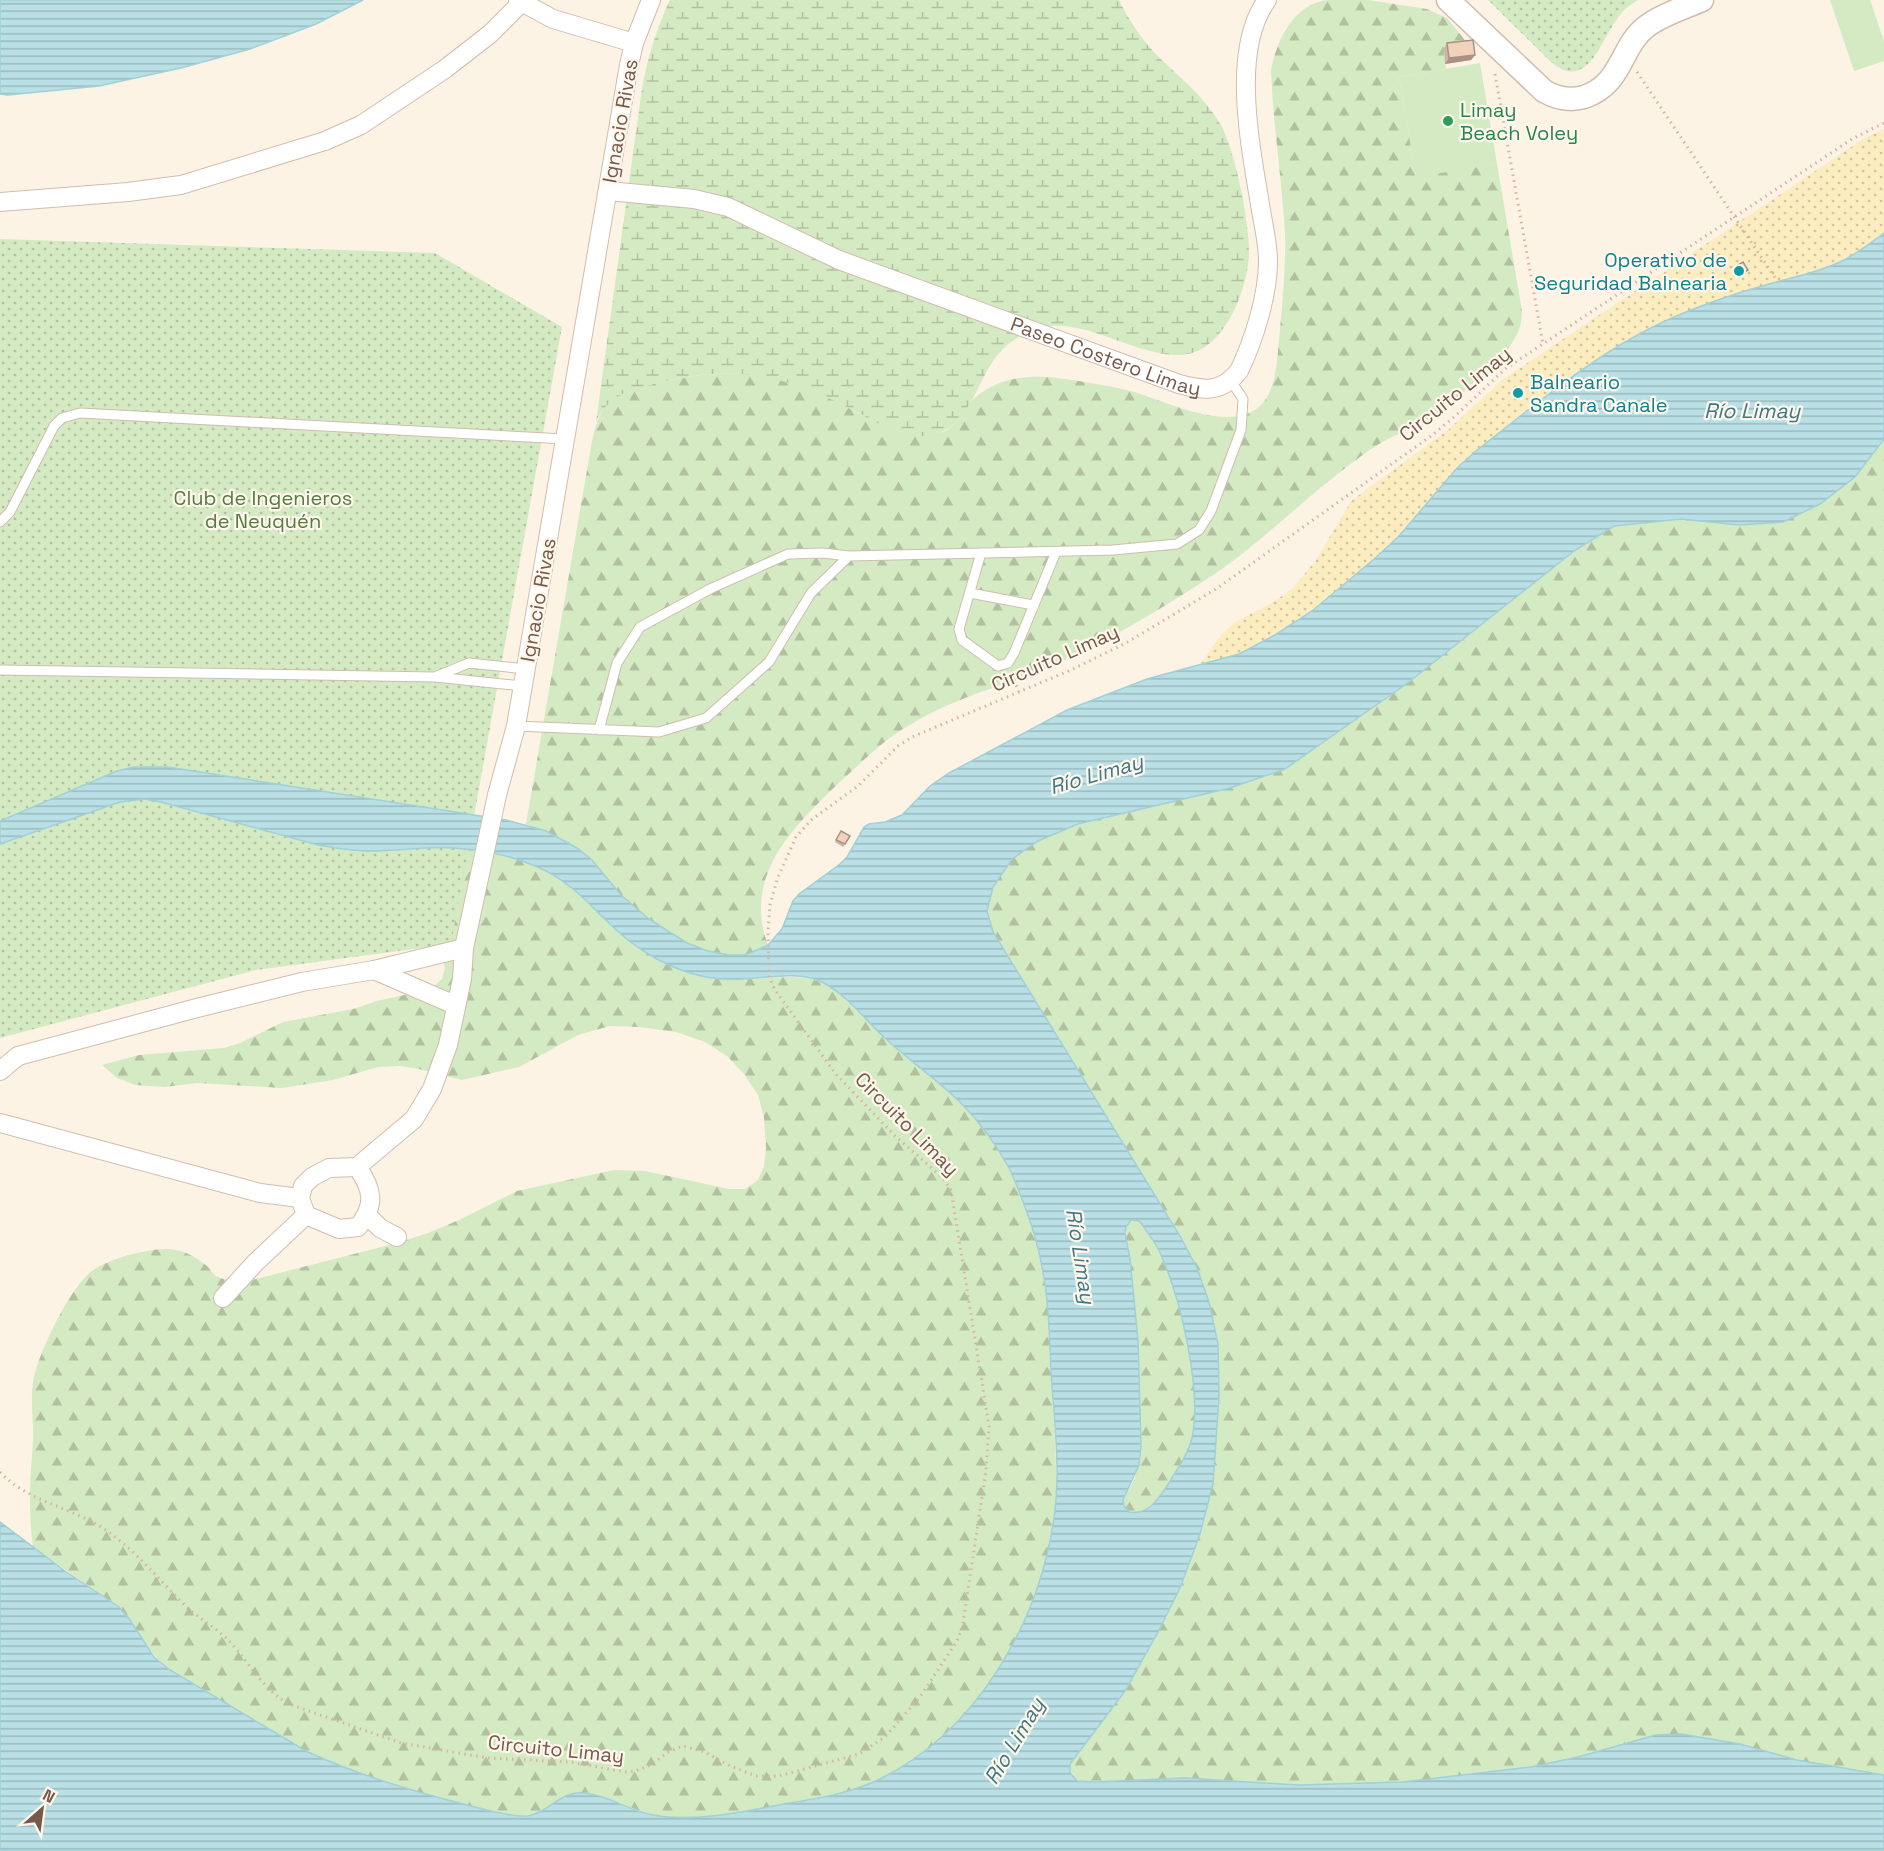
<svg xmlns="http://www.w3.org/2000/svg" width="1884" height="1851" font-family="'Space Grotesk',sans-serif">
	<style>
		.grass { fill: #d4eac3 }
		.forest { fill: url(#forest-firs) }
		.wetland { fill: url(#wetland-marsh) }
		.sand { fill: url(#sand-dots) }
		.park { fill: url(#park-dots) }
		.water { fill: url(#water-rules); stroke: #a0d0d8; stroke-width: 1.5; fill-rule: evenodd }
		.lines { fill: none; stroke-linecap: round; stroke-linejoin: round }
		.service-casing { stroke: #d0bdae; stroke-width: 11 }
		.minor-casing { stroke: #d0bdae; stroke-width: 20 }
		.tertiary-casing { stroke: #d0bdae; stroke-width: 25 }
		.path { stroke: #d7b4a0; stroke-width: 3; stroke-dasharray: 1.5 4.5; stroke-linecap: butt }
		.service { stroke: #fff; stroke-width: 9 }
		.minor { stroke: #fff; stroke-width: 18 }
		.tertiary { stroke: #fff; stroke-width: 22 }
		.wall { fill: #d0b4a3 }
		.shaded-wall { fill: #a99284 }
		.building { fill: #f2d1bd; stroke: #a99284; stroke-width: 1.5 }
		.leisure-dot { fill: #2e9e5b; stroke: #fff7ec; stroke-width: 2 }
		.culture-dot { fill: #0f9aa8; stroke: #fff7ec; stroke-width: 2 }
		.labels { text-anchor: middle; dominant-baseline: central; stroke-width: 4.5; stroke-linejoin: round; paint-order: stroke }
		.leisure-label { font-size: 20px; fill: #27864d; stroke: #fff7ec; text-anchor: start }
		.street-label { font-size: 20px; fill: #76594a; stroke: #fff7ec }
		.culture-label { font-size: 20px; fill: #0d838f; stroke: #fff7ec; text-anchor: end }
		.park-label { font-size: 20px; fill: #547b42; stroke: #fff7ec }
		.water-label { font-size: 21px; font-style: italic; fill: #407882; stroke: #fff7ec }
	</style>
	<defs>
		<pattern id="forest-firs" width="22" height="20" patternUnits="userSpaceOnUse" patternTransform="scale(1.5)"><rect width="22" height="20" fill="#d4eac3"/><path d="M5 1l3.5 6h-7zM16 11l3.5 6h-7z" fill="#b1c1a0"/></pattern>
		<pattern id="wetland-marsh" width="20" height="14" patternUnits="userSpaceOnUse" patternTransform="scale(1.5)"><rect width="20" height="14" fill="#d4eac3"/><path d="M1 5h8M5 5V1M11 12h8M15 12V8" fill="none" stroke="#b1c1a0"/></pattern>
		<pattern id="sand-dots" width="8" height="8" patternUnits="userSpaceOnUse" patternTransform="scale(1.5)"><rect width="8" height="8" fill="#fcedc0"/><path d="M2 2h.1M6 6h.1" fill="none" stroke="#d1c39e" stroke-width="1.8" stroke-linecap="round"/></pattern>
		<pattern id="park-dots" width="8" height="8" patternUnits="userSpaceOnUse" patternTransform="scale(1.5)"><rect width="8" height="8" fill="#d4eac3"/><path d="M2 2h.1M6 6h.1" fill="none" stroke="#b1c1a0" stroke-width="1.8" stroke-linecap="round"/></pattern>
		<pattern id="water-rules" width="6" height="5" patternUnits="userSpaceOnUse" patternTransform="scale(1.5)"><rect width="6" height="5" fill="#b9e0e6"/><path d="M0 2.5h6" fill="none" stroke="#9bb9bc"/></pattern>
	</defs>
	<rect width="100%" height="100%" fill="#fcf3e5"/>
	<path class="grass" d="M1830,0H1870L1884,41V61L1854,71Z
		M1480,63L1497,164L1416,178L1399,77Z"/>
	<path class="forest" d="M1328,0H1368L1427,9L1447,18L1469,45L1444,48L1446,69L1399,77L1416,177L1497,164L1522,311C1522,327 1517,336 1508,349C1484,369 1464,394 1439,414C1424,426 1406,430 1390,438C1373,446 1359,458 1344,469C1297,505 1254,549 1204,581C1161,609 1116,636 1069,658C1017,683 957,695 908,726C882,741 861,763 839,783C793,827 742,876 768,945C760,949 752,954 743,955C700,961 648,923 619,894C608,883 601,869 590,858C572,841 548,834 526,824L592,441C601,400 613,394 653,384C709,370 758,368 813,390C838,400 865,420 891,428C899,431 909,431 918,432C923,432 929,434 934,434C958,432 962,407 977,396C1002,376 1034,374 1065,379C1088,382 1111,386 1134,392C1168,402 1233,435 1262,404C1276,389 1277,360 1279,341C1282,306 1286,269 1285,233C1282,179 1273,125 1271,71C1276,41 1294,3 1328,0Z
		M1884,439V1775L1797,1760L1740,1744L1656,1735L1578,1757L1531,1767L1403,1782L1298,1785L1185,1778L1095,1782L1077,1781L1070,1773V1764L1125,1691L1158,1632L1180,1588L1200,1534L1213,1484L1219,1397L1218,1344L1209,1302L1197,1268L1180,1236L993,932L987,911L993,887L1012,859L1037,841L1078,824L1230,788L1285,769L1409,682L1574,551L1615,526L1681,519L1739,525L1855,477Z
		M0,844L453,847C498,852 544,863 579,893C590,902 598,913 608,922C624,938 643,951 663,962C684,973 727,980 751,979C774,978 795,974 818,981C838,986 865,1019 880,1033C904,1056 931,1076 956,1098C1005,1143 1032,1210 1045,1273C1049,1318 1051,1363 1053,1408C1055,1443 1058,1479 1055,1514C1044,1619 974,1737 876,1781C843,1795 808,1800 773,1806C739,1813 703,1819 668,1817C638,1815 618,1798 590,1793C564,1790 549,1814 525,1815C508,1816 490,1811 473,1807C416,1793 359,1776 306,1751L170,1670C147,1651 138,1630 119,1607L33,1547C28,1509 30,1479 33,1442C34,1423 30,1402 33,1383C37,1355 70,1287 92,1271C108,1259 146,1249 166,1249C182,1249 195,1256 207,1266C210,1269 213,1274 216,1276C227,1282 241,1280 252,1280L397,1243L428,1233L459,1220L517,1191L614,1170L645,1171L729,1189H745L758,1180L764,1166L766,1148L764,1118L758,1095L744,1074L727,1056L705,1042L676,1032L639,1027L610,1026L578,1035L519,1067L462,1080L419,1069L400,1066L378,1067L333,1080L282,1088L197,1083L164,1087L135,1085L117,1078L102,1065L139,1055L224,1048L240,1043L283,1022L353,1009L377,1001L431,989L442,979L445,968L442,957L432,947L412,935Z
		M1131,1220L1139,1221L1142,1224C1148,1234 1157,1244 1161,1255C1181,1299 1202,1390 1192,1438C1188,1455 1176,1471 1167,1486C1157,1501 1148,1515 1129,1512L1124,1506L1123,1500L1135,1478L1141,1445L1130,1259C1128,1246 1121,1231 1131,1220Z"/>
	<path class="wetland" d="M670,0H1119C1128,18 1138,34 1152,50C1176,75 1205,96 1222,127C1236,155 1250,225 1249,256C1247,288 1227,341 1195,352C1155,367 1097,322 1051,326C1035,328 1013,338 1002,350C972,381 972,440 914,436C894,435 867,417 849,408C780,374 734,364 658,383C630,390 609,394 596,422L642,88C648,57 656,29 670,0Z"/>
	<path class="sand" d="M1884,129V233C1872,242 1860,251 1846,259C1819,273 1788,278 1759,287C1733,294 1706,304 1681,314C1604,346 1541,400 1476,451C1448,477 1426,508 1399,536C1359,577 1293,632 1240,653C1227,658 1213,660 1200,664L1221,635L1234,623L1275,601L1292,589L1316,560L1351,501L1448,430L1502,380L1863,139Z"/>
	<path class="park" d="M1488,0H1638C1631,4 1625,8 1620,15C1601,37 1589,94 1551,62Z
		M0,239L435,253L562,327L451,944L256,970L0,1038Z"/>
	<path class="water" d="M0,0H363L316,24L250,49L181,68L99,86L8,95L0,94Z
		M1884,233V439L1855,477L1820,504L1783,522L1739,525L1681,519L1614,526L1574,551L1409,682L1285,769L1230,788L1078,824L1038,841L1012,859L993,887L987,911L993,932L1180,1236L1197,1268L1209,1302L1218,1344L1219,1397L1213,1484L1200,1534L1180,1588L1158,1632L1125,1691L1070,1764V1773L1077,1781L1095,1782L1185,1778L1298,1785L1403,1782L1531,1767L1578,1757L1656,1735L1681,1734L1740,1744L1797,1760L1884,1775V1851H0V1522L65,1571L119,1607L130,1620L154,1657L170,1670L306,1751C359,1776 418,1793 475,1807C492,1811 510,1817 527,1816C549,1813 561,1790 584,1793C609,1795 629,1811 653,1815C697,1823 746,1811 789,1803C820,1798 851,1793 880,1779C977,1731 1039,1623 1054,1518C1061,1470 1054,1420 1051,1371C1049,1311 1047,1264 1025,1207C1020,1194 1015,1180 1009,1168C996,1144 978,1120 959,1101C936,1079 910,1061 887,1040C866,1021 849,997 824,983C800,970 768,978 742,979C725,980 706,978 690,973C660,964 631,945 610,924C589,904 572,884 546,871C518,857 486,850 454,848C426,846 399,851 371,851C353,851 336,848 318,845L161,802L144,799L120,802L0,844V821L117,771L134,767H168L506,820L546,831L577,848L592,860L621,895L649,919L687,943L708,951L729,955H744L755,951L768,945L782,929L793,901L799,894L840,864L847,857L864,827L869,824L885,822L902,815L930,786L949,773L1067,710L1147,679L1239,654L1275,635L1312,611L1373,560L1399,536L1457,468L1476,451C1541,400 1604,346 1681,314C1706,304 1733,294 1759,287C1788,278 1819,273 1846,259C1860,251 1872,242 1884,233ZM1131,1220L1139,1221L1142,1224C1148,1234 1157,1244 1161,1255C1181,1300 1202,1390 1192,1438C1188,1455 1176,1471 1167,1486C1157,1501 1148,1515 1129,1512L1124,1506L1123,1500L1139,1465L1141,1445L1138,1340L1130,1259L1125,1233L1126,1227Z"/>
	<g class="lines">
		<defs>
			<path id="service" d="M0,522L10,512L54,426L62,418L80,413L565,439
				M981,553L959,629L962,640L998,666L1008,663L1014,653L1056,552
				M970,593L1033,605
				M0,670L435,677L523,686
				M437,676L469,663L526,669
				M516,726L659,732L706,718L769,662L811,593L849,556
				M599,730L617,663L640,627L712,588L788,554L823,553L849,556L1113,550L1177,544L1199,530L1211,511L1241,430L1243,399L1231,381"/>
			<g id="minor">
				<path d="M518,0L553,19L634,43"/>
				<path id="s1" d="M608,191L694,199L728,207L839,260L1179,384C1205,391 1221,393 1239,371C1254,340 1268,295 1268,261C1268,244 1264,227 1261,211C1252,152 1229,52 1267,0"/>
				<path d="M0,202L128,192L181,185L325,141L361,125L445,69L490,34L524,0"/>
				<path d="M374,970L455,1005"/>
				<path d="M0,1071L18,1056L197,1008L302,982L374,970L464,948"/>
				<path d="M0,1123L260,1193L300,1198"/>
				<path d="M357,1167L414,1119L432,1089L448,1045L462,979L464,948L497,795L516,726L629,65L634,43L651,0"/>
				<path d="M357,1167C373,1189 376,1205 358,1227L339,1229L306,1215L300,1198L303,1186L312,1177L329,1168Z"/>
				<path d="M367,1215L380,1228L397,1237"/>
				<path d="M223,1298L255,1263L306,1215"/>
			</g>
			<path id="tertiary" d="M1448,0L1544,91C1556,98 1570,101 1584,97C1623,84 1620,46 1647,26C1663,14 1684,8 1702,0"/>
		</defs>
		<use href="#service" class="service-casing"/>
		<use href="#minor" class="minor-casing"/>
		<use href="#tertiary" class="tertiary-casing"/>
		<path class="path" d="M1637,72L1778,282
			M1495,74L1543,344
			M1012,674L1019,692
			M0,1472C29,1503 73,1507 107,1531C139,1553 162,1584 190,1610C203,1621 218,1629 229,1641C250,1663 262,1689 289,1704L401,1743L488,1758L570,1762L626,1772L635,1771L651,1765L668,1752L683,1746L705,1752L730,1766L756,1776H779L859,1754L885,1737L920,1697L957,1641L962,1629L986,1471L989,1426L951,1190L942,1177L895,1136L835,1073L775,990L769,977L768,932L770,905L778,877L796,837L811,820L858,786L898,746L912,737L1071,670L1126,643L1216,589L1431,436L1453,418L1505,369L1852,139L1884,123"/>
		<use href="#service" class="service"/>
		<use href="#minor" class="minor"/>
		<use href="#tertiary" class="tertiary"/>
	</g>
	<path class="wall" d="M1447,43L1475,55L1471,60L1445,64L1444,48Z
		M1735,267L1746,273L1738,278L1733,270Z
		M841,831L845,844L843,847L835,842Z"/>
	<path class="shaded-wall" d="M1475,55L1471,60L1445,64L1449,58Z"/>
	<path class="building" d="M1473,40L1475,55L1449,58L1447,43Z
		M1743,262L1748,270L1740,275L1735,267Z
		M841,831L850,836L845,844L836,840Z"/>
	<circle class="leisure-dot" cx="1448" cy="121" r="6"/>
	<g class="culture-dot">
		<circle cx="1739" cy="271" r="6"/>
		<circle cx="1518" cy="393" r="6"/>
	</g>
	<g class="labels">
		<g class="leisure-label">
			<text x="1460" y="110">Limay<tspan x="1460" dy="23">Beach Voley</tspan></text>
		</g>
		<g class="street-label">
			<text transform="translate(620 121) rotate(-80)">Ignacio Rivas</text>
			<text stroke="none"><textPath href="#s1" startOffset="528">Paseo Costero Limay</textPath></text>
			<text transform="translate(1455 394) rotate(-39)">Circuito Limay</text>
			<text transform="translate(538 600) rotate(-80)">Ignacio Rivas</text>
			<text transform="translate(1055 658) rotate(-24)">Circuito Limay</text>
			<text transform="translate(907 1124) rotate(45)">Circuito Limay</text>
			<text transform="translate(556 1749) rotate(6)">Circuito Limay</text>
		</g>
		<g class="culture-label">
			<text x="1727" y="260">Operativo de<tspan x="1727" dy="23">Seguridad Balnearia</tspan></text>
			<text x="1530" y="382" text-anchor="start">Balneario<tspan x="1530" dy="23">Sandra Canale</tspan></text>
		</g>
		<g class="park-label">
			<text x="263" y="498">Club de Ingenieros<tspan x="263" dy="23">de Neuquén</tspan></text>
		</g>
		<g class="water-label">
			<text x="1752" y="410">Río Limay</text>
			<text transform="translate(1096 774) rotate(-16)">Río Limay</text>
			<text transform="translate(1081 1256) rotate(81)">Río Limay</text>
			<text transform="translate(1014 1741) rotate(-59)">Río Limay</text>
		</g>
	</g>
	<g transform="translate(42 1809) rotate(28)" stroke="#fff7ec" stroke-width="4.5" paint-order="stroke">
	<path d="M0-4.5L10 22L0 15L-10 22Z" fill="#76594a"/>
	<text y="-9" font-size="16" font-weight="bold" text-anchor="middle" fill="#76594a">N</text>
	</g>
</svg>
